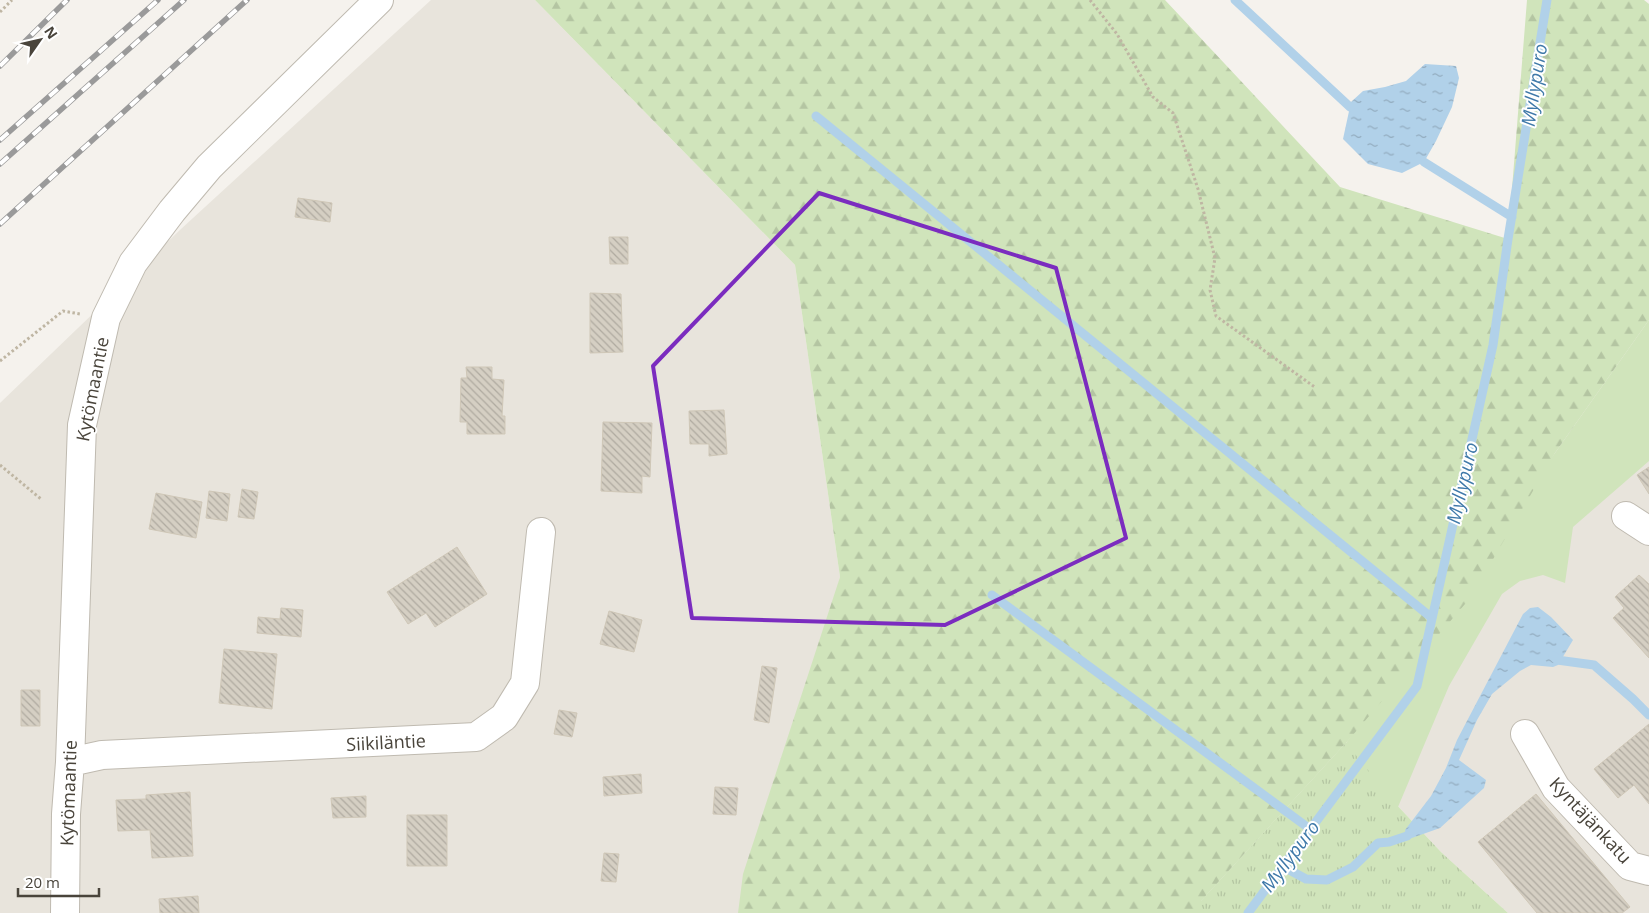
<svg xmlns="http://www.w3.org/2000/svg" width="1649" height="913" font-family="'Open Sans',sans-serif">
	<style>
		.residential { fill: #e8e4dc }
		.grass { fill: #d0e4bb }
		.forest { fill: url(#forest-firs) }
		.park { fill: url(#park-tufts) }
		.water { fill: url(#water-ripples) }
		.lines { fill: none; stroke-linecap: round; stroke-linejoin: round }
		.stream { stroke: #b1d1e9; stroke-width: 9 }
		.building { fill: url(#building-back-hatch); stroke: #cfc7b7 }
		.street-casing { stroke: #bfbab0; stroke-width: 30 }
		.path { stroke: #bfb6a3; stroke-width: 3; stroke-dasharray: 2.5 2.5; stroke-linecap: butt }
		.street { stroke: #fff; stroke-width: 28 }
		.rail-casing { stroke: #9a9a9a; stroke-width: 5.5 }
		.rail { stroke: #fff; stroke-width: 4; stroke-dasharray: 11; stroke-linecap: butt }
		.marked { fill: none; stroke: #7b2cbf; stroke-width: 4; stroke-linejoin: round }
		.labels { text-anchor: middle; dominant-baseline: central; stroke-width: 4; stroke-linejoin: round; paint-order: stroke }
		.street-label { font-size: 18px; fill: #49443b; stroke: #fff }
		.water-label { font-size: 19px; font-style: italic; fill: #3f79a9; stroke: #fff }
	</style>
	<defs>
		<pattern id="forest-firs" width="22" height="20" patternUnits="userSpaceOnUse" patternTransform="scale(1.25)"><rect width="22" height="20" fill="#d0e4bb"/><path d="M5 1l3.5 6h-7zM16 11l3.5 6h-7z" fill="#b4c5a2"/></pattern>
		<pattern id="park-tufts" width="24" height="20" patternUnits="userSpaceOnUse" patternTransform="scale(1.25)"><rect width="24" height="20" fill="#d0e4bb"/><path d="M3 7l-1-3M5 7V3M7 7l1-3M15 17l-1-3M17 17v-4M19 17l1-3" fill="none" stroke="#b4c5a2"/></pattern>
		<pattern id="water-ripples" width="26" height="14" patternUnits="userSpaceOnUse" patternTransform="scale(1.25)"><rect width="26" height="14" fill="#b1d1e9"/><path d="M2 4q2-2 4 0t4 0M15 11q2-2 4 0t4 0" fill="none" stroke="#92abbe"/></pattern>
		<pattern id="building-back-hatch" width="6" height="6" patternUnits="userSpaceOnUse" patternTransform="scale(1.25)"><rect width="6" height="6" fill="#d5cfc3"/><path d="M-1 5l2 2M0 0l6 6M5-1l2 2" fill="none" stroke="#afaaa0"/></pattern>
	</defs>
	<rect width="100%" height="100%" fill="#f5f2ed"/>
	<path class="residential" d="M431,0H535L795,265L840,577L763,913H0V403L181,229Z
		M1649,320V913H1508L1441,852L1394,802L1471,597L1555,453Z"/>
	<path class="grass" d="M1649,320V461L1573,527L1565,583L1543,575L1520,581L1502,594L1449,686L1398,807L1364,805L1201,913V901L1346,743L1555,453Z"/>
	<path class="forest" d="M535,0H1165L1340,187L1508,239L1527,0H1644L1649,4V320L1555,453L1471,597L1346,743L1201,901V913H738L743,874L840,577L795,265Z"/>
	<path class="park" d="M1346,743L1394,802L1441,852L1508,913H1201V901Z"/>
	<path class="water" d="M1425,64L1456,66L1459,78L1452,107L1436,141L1424,162L1402,173L1368,164L1343,139L1351,102L1363,91L1385,87L1406,81Z
		M1538,607L1551,617L1573,640L1558,665L1553,667L1531,665L1520,671L1492,694L1477,720L1459,760L1486,780L1484,788L1440,828L1409,839L1405,830L1431,796L1446,768L1457,740L1523,614L1530,608Z"/>
	<g class="lines">
		<path class="stream" d="M1235,0L1350,107
			M816,116L1432,618
			M1424,162L1512,217
			M992,595L1310,829
			M1553,656L1557,660L1594,665L1633,699L1649,715
			M1282,866L1306,879L1327,880L1353,867L1378,843L1389,842L1407,836L1416,827
			M1248,913L1417,686L1493,345L1508,239L1547,0"/>
	</g>
	<path class="building" d="M298,198L332,203L330,222L295,217Z
		M609,237H628V264H610Z
		M590,293L621,294L623,352L590,353Z
		M466,367H492V379L504,380L502,416H505V434H467V422H460L461,378H467Z
		M724,410L727,454L709,456V444H690L689,411Z
		M603,422L652,423L650,477L642,476V493L601,491Z
		M1649,467V494L1637,475Z
		M242,489L258,492L254,519L238,517Z
		M209,491L230,494L227,521L206,518Z
		M156,493L202,502L196,538L149,529Z
		M457,547L487,594L435,627L426,613L408,624L387,592Z
		M1639,575L1649,584V658L1613,618L1624,608L1615,597Z
		M281,608L303,610L301,637L257,633L258,617L280,619Z
		M609,611L642,620L634,652L600,644Z
		M224,649L277,654L272,709L219,703Z
		M762,666L777,668L769,723L754,720Z
		M21,690H40V726H21Z
		M559,710L577,713L572,737L554,734Z
		M1649,724V804L1634,785L1618,798L1594,769Z
		M641,774L642,793L604,796L603,777Z
		M715,787L738,788L736,815L713,814Z
		M190,792L193,856L152,858L150,830L118,831L116,800L146,799V795Z
		M1536,794L1630,907L1622,913H1537L1478,842Z
		M366,796V817L333,818L331,798Z
		M407,815H447V866H407Z
		M604,853L619,854L616,882L601,881Z
		M198,896L199,913H160L159,899Z"/>
	<g class="lines">
		<defs>
			<path id="street" d="M1626,516L1649,531
				M1525,734L1556,788L1630,866L1649,871
				M70,762L102,755L476,737L504,717L525,683L541,532
				M65,913L66,814L70,762L82,425L106,318L133,263L172,211L209,167L379,0"/>
		</defs>
		<use href="#street" class="street-casing"/>
		<path class="path" d="M1090,0L1117,34L1153,97L1173,113L1198,189L1215,258L1210,290L1216,316L1316,388
			M0,12L12,0
			M0,361L63,311L80,314
			M0,465L41,499"/>
		<use href="#street" class="street"/>
		<defs>
			<path id="rail" d="M0,66L67,0
				M0,140L158,0
				M0,164L184,0
				M0,224L247,0"/>
		</defs>
		<use href="#rail" class="rail-casing"/>
		<use href="#rail" class="rail"/>
	</g>
	<path class="marked" d="M819,193L1056,268L1126,538L945,625L692,618L653,366Z"/>
	<g class="labels">
		<g class="street-label">
			<text transform="translate(92 389) rotate(-79)">Kytömaantie</text>
			<text transform="translate(386 742) rotate(-3)">Siikiläntie</text>
			<text transform="translate(68 793) rotate(-88)">Kytömaantie</text>
			<text transform="translate(1591 820) rotate(47)">Kyntäjänkatu</text>
		</g>
		<g class="water-label">
			<text transform="translate(1534 85) rotate(-81)">Myllypuro</text>
			<text transform="translate(1462 483) rotate(-77)">Myllypuro</text>
			<text transform="translate(1290 856) rotate(-53)">Myllypuro</text>
		</g>
	</g>
	<g transform="translate(40 40) rotate(56)" stroke="#ffffff" stroke-width="4" paint-order="stroke">
	<path d="M0-4L9 19L0 12L-9 19Z" fill="#49443b"/>
	<text y="-8" font-size="14" font-weight="bold" text-anchor="middle" fill="#49443b">N</text>
	</g>
	<path d="M18 888v8h81v-8" fill="none" stroke="#49443b" stroke-width="2.5"/>
	<text x="25" y="888" font-size="15" fill="#49443b" stroke="#ffffff" stroke-width="4" paint-order="stroke">20 m</text>
</svg>
